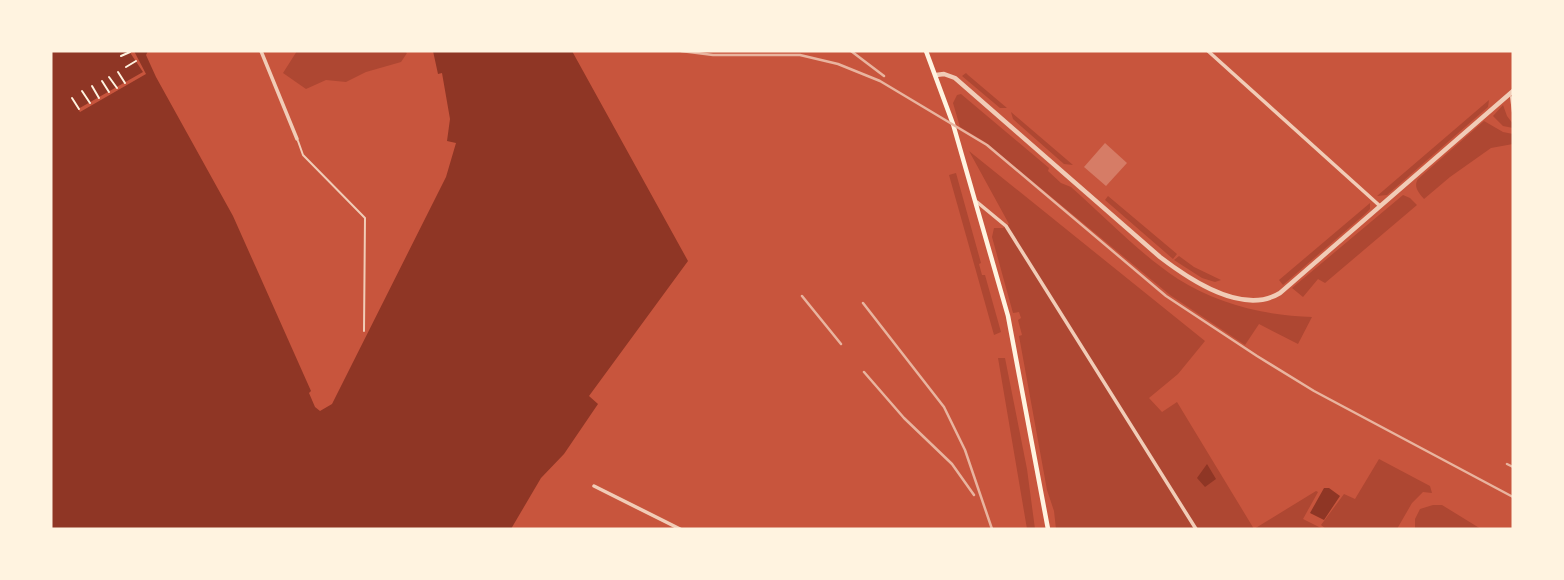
<svg xmlns="http://www.w3.org/2000/svg" width="1564" height="580" font-family="'Titillium Web',sans-serif">
	<style>
		.green { fill: #ae4732 }
		.water { fill: #8f3625 }
		.pier { fill: #c8553d }
		.building { fill: #d67c66 }
		.lines { fill: none; stroke-linecap: round; stroke-linejoin: round }
		.path { stroke: #fff3e0; stroke-width: 2 }
		.service { stroke: #f1ccb7; stroke-width: 2 }
		.minor { stroke: #f1ccb7; stroke-width: 3.5 }
		.tertiary { stroke: #f1ccb7; stroke-width: 4.5 }
		.secondary { stroke: #fff3e0; stroke-width: 4.5 }
		.rail { stroke: #e9b49f; stroke-width: 2.5 }
	</style>
	<rect width="100%" height="100%" fill="#c8553d"/>
	<path class="green" d="M297,51H404L407,53L401,62L366,72L346,82L326,80L306,89L283,73Z
		M966,73L968,75L1007,108H1000L962,76Z
		M961,94L1049,168L1048,171L1061,183L1071,187C1106,218 1140,254 1178,279C1217,304 1267,316 1312,317L1298,344L1259,324L1245,345L1170,295L985,142L960,127L953,103L957,95Z
		M1489,100L1488,107L1387,195L1377,196Z
		M1503,105L1507,116L1513,124V128L1503,126L1493,116Z
		M1011,112L1073,165L1064,164L1013,119Z
		M1484,121L1503,132L1513,134V144L1491,148L1450,177L1424,199C1419,193 1413,187 1418,179Z
		M969,151L1205,341L1178,374L1149,398L1162,412L1177,402L1254,529L1316,491L1318,492L1303,519L1323,529H1056L1054,511L1047,490L1019,336L1022,335L1018,320L1021,318L1019,312L1013,313L992,237L994,228H1003L1009,224Z
		M956,173L981,263L979,264L982,275H985L1001,332L994,335L949,175Z
		M1403,195L1410,198L1417,205L1325,283L1318,279L1303,297L1292,288Z
		M1108,196L1177,254L1173,259L1105,200Z
		M1370,203V209L1365,214L1283,285L1279,280Z
		M1179,256L1194,267L1221,280L1215,282L1202,278L1174,260Z
		M998,358H1005L1027,469L1035,529H1027Z
		M1379,459L1430,486L1432,493L1423,492L1412,503L1397,529H1326L1321,525L1344,494L1355,499Z
		M1433,505H1442L1481,529H1415V519L1420,509Z"/>
	<path class="water" d="M51,51H148L146,55L156,77L233,216L311,391L309,393L315,407L320,411L332,404L446,177L456,143L447,141L450,119L442,73L438,74L433,51H572L688,261L589,396L598,404L564,454L541,478L511,529H51Z
		M1207,464L1216,479L1205,487L1197,478Z
		M1324,488H1329L1340,496L1324,520L1310,513Z"/>
	<path class="pier" d="M129,51H134L146,74L80,112L78,109L143,72Z"/>
	<path class="building" d="M1105,143L1127,163L1106,186L1084,167Z"/>
	<g class="lines">
		<path class="path" d="M121,56L130,52
			M126,67L136,61
			M118,72L125,83
			M109,77L117,88
			M102,81L109,92
			M92,86L99,98
			M82,91L90,103
			M72,98L79,109"/>
		<path class="service" d="M1511,97L1513,113
			M298,141L303,155L365,218L364,331"/>
		<path class="minor" d="M261,51L297,139
			M1208,51L1380,206
			M977,202L1006,226L1196,529
			M594,486L680,529"/>
		<path class="tertiary" d="M936,75L944,74L955,78L1160,257C1190,280 1243,316 1280,293L1513,91"/>
		<path class="secondary" d="M926,51L953,124L1008,316L1048,529"/>
		<path class="rail" d="M681,51L713,55H800L838,64L880,81L987,145L1166,296L1257,356L1314,391L1513,497
			M851,51L884,76
			M802,296L841,344
			M863,303L944,407L965,450L992,529
			M864,372L904,418L952,464L974,495
			M1507,464L1513,467"/>
	</g>
	<rect width="1564" height="580" fill="none" stroke="#fff3e0" stroke-width="105"/>
</svg>
